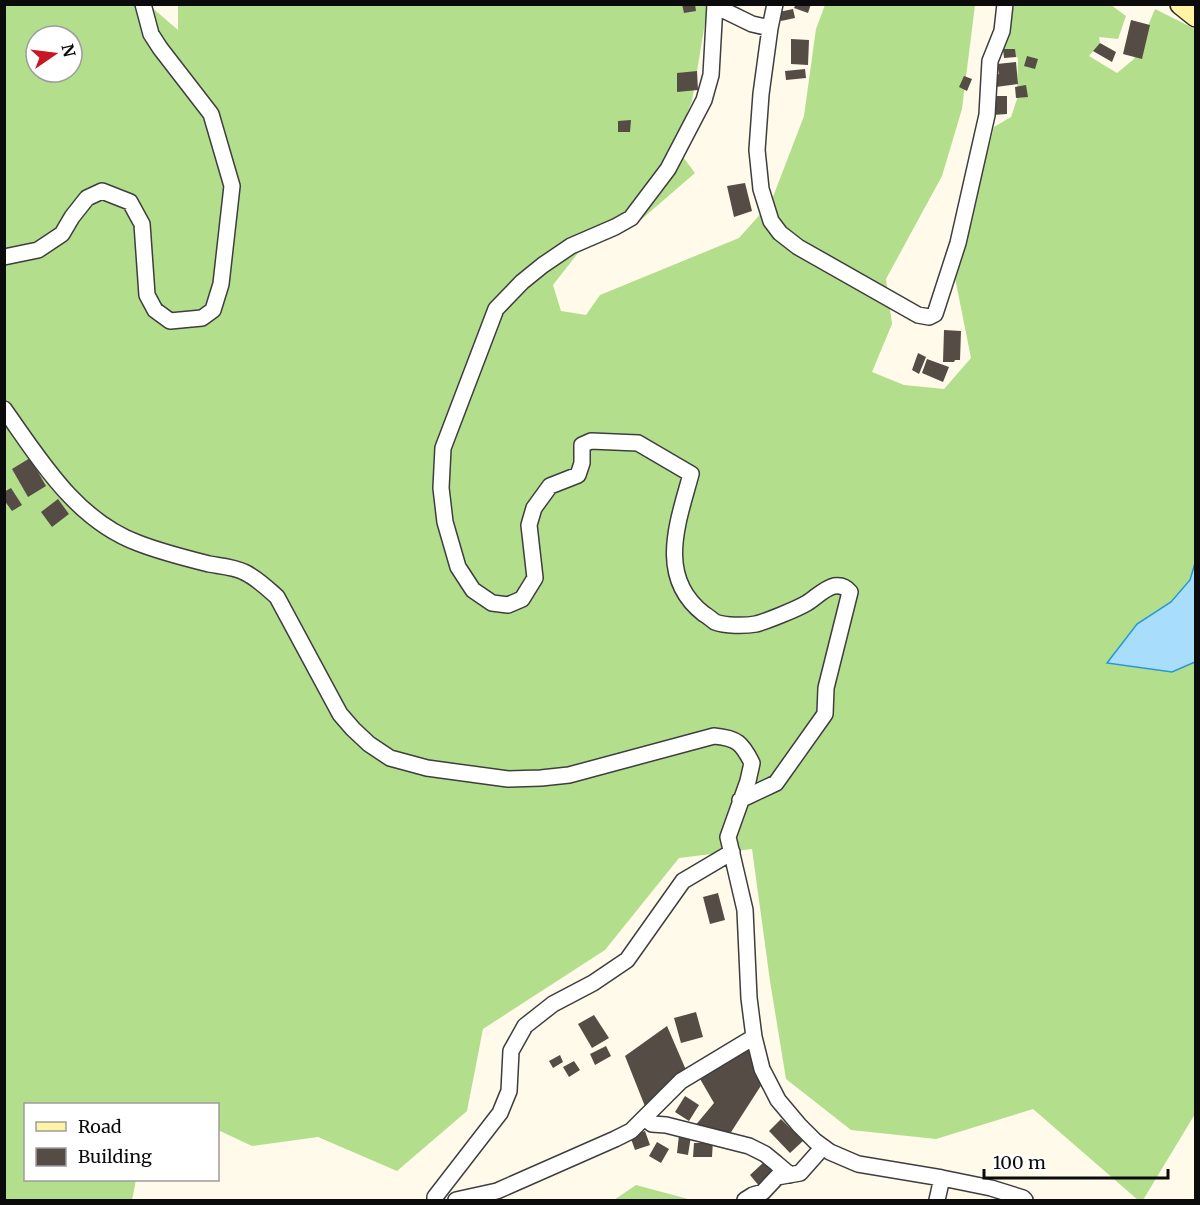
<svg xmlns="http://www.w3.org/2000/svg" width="1200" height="1205" font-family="Merriweather,serif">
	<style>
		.forest { fill: #b3df8d; fill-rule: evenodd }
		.water { fill: #a8defc; stroke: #2896da; stroke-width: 1.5 }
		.building { fill: #554c46 }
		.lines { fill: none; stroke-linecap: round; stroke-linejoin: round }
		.street-casing { stroke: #3e3e3e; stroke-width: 18 }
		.secondary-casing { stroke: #2d2d2d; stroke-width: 24 }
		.street { stroke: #fff; stroke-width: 15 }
		.secondary { stroke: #fff3a4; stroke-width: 21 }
	</style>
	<rect width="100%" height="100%" fill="#fffae9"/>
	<path class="forest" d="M178,4L708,5L692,101L674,145L695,173L643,218L578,253L553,285L561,311L586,315L600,295L739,238L771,202L804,116L816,29L825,5H975L962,109L942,176L886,279L892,324L872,372L904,385L944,389L971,358L953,268L975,199L994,127L1011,117L1017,99L1018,58L1001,47L1010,15L1015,5L1029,6L1034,4L1111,5L1126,16L1118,39L1099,37L1100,43L1089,56L1117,73L1134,59L1155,9L1195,29V563L1190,580L1171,603L1137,624L1172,672L1195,662V1114L1143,1200H1138L1033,1109L936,1139L851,1130L786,1079L770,981L752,849L679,858L605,950L483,1029L467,1111L397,1171L318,1137L252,1146L218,1130V1104H26V1180H136L132,1200H5V5H149L178,30ZM36,36H72V72H36Z
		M636,1185L688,1199V1200H614Z"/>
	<path class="water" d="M1195,563V662L1172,672L1107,663L1137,624L1171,602L1190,580Z"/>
	<path class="building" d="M682,4H695L696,11L684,13Z
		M796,4H811L808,13L794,8Z
		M793,9L795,18L781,21L779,12Z
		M1131,20L1150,25L1142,59L1123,54Z
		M791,39L809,40L808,65L791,64Z
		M1100,43L1116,52L1112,62L1093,51Z
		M1003,49H1015L1016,57L1004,58Z
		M1027,56L1038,59L1035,69L1024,66Z
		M1016,62L1018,84L996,87L995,75L999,74L997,64Z
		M805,69L806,78L786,80L785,71Z
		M697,71L698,90L677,92V73Z
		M964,76L972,79L967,91L959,87Z
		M1026,85L1028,97L1016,98L1015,87Z
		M992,96H1007V114L993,115Z
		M631,120L630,132H618V121Z
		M745,183L752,211L734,217L727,186Z
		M944,330L961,331L960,360H955L954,362H943Z
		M918,353L926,357L919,374L912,370Z
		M927,359L949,367L943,382L922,373Z
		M30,458L46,486L28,497L12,469Z
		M11,488L22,505L12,511L4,500V492Z
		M58,499L69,514L52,527L41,512Z
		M718,893L725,920L710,924L703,897Z
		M696,1012L703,1037L681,1043L674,1018Z
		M594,1015L609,1038L592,1048L578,1024Z
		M667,1026L686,1070L648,1114L625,1056Z
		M749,1040L762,1084L726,1140L694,1127L714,1103L696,1072Z
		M606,1046L611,1056L595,1065L590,1054Z
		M560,1055L563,1062L553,1068L549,1061Z
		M574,1061L580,1070L569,1077L563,1067Z
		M685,1096L699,1105L689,1121L675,1112Z
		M781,1119L803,1141L790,1153L769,1131Z
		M645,1131L650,1145L635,1150L630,1136Z
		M679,1135L691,1136L688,1155L677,1153Z
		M707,1140H713L712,1157H693L694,1143H706Z
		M657,1142L669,1149L661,1163L649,1156Z
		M765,1161L776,1173L760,1187L750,1175Z"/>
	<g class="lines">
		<defs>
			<path id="street" d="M715,4L711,75L704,100L668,169L631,218L615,227L571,246L543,265L522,282L496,309L443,448L441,488L445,522L458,567L473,590L492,603L508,605L522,599L535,578L529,525L534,508L550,486L578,475L582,463V445L591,441L638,443L691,474C678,522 656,577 704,614C708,616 712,620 715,622C725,626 745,626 756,624C767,621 797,609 807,603C815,598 825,588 834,586C840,585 846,587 850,592L826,688L825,714L776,783L740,800
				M775,4L770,28L761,94L757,150L761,189L771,221L780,233L798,247L918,315L929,317L935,314L958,243L987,115L990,61L1002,31L1005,4
				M715,6L752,24L770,28
				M4,257L38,250L62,234L72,217L87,198L102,191L130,202L142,224L147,295L155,310L170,321L202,318L213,310L221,284L232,186L211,114L160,48L151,34L143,4
				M4,409C41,461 76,520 138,543C161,552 185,558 209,564C220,566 234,567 244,572C257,578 267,588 277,597L340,714L353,729L369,744L390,758L427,768L508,779L541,778L569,775L714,736C737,738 742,743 752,763L748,781L728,837L745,910L749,998L754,1037L762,1069L778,1100L799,1125L815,1141L830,1152L858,1164L942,1178L991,1188L1023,1198L1025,1200
				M644,1118L652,1124L666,1125L749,1146L765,1154L776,1163L790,1175
				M435,1200V1197L500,1113L509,1091L511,1051L525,1026L553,1004L593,983L627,960L683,881L732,852
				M456,1200L497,1191L615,1139L631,1131L681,1081L754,1037
				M745,1200L753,1195L763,1192L777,1177L800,1173L823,1147
				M937,1200L942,1178"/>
			<path id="secondary" d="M1181,4L1196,16"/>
		</defs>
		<use href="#street" class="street-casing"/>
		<use href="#secondary" class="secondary-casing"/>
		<use href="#street" class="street"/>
		<use href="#secondary" class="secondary"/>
	</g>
	<rect width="1200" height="1205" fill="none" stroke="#0b0b0b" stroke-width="12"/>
	<rect x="24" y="1103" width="195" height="78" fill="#ffffff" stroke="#9d9d9d" stroke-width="1.5"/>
	<rect x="36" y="1122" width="30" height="9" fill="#fff3a4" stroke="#9d9d9d" stroke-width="1.5"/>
	<text x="78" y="1133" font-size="18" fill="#0b0b0b">Road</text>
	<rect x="36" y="1148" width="30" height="18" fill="#554c46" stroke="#9d9d9d" stroke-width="1.5"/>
	<text x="78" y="1163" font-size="18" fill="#0b0b0b">Building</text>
	<g transform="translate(54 54) rotate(76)"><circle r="28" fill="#ffffff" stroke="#9d9d9d" stroke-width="1.5"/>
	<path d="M0-4.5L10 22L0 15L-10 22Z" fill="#c71723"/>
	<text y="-9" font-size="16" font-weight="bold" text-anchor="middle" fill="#0b0b0b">N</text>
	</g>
	<path d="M984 1169v9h184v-9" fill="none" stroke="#0b0b0b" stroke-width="3"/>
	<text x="993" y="1169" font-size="18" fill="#0b0b0b" stroke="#ffffff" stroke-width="4.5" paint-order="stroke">100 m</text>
</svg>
